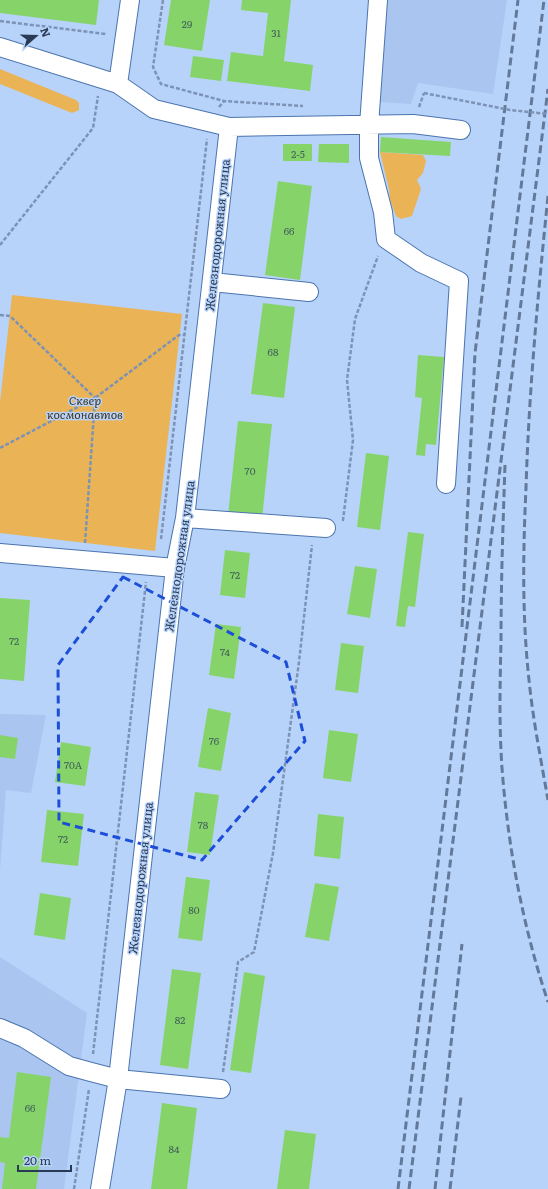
<svg xmlns="http://www.w3.org/2000/svg" width="548" height="1189" font-family="Literata,serif">
	<style>
		.built { fill: #a9c5f0 }
		.green { fill: #eab356 }
		.building { fill: #86d469 }
		.lines { fill: none; stroke-linecap: round; stroke-linejoin: round }
		.minor-casing { stroke: #4b74ae; stroke-width: 20 }
		.path { stroke: #7c93b5; stroke-width: 2.5; stroke-dasharray: 4 2; stroke-linecap: butt }
		.minor { stroke: #fff; stroke-width: 18 }
		.rail { stroke: #637999; stroke-width: 3; stroke-dasharray: 8 4; stroke-linecap: butt }
		.path-bridge { stroke: #7c93b5; stroke-width: 2.5; stroke-dasharray: 4 2; stroke-linecap: butt }
		.marked { fill: none; stroke: #1d4ed8; stroke-width: 3; stroke-dasharray: 8 5; stroke-linejoin: round }
		.labels { text-anchor: middle; dominant-baseline: central; stroke-width: 3; stroke-linejoin: round; paint-order: stroke }
		.number-label { font-size: 10px; fill: #406059 }
		.street-label { font-size: 12px; fill: #283a54; stroke: #b8d3fa }
		.park-label { font-size: 12px; font-style: italic; fill: #40331e; stroke: #b8d3fa }
	</style>
	<rect width="100%" height="100%" fill="#b8d3fa"/>
	<path class="built" d="M388,0H507L493,94L418,83L411,104L379,102Z
		M0,714L46,715L31,793L6,790L0,870Z
		M0,957L87,1013L64,1189H0Z"/>
	<path class="green" d="M0,69L76,100L79,103V110L72,113L0,84Z
		M380,152L423,155L426,161L423,173L417,180L421,189L412,216L401,219L396,216L390,200L389,189Z
		M12,295L182,314L155,551L0,533V402Z"/>
	<path class="building" d="M0,0H99L96,25L0,13Z
		M171,0H210L202,51L164,45Z
		M242,0H291L284,61L313,65L310,91L227,81L231,52L263,56L268,13L241,10Z
		M193,56L224,60L221,81L190,77Z
		M381,137L451,142L450,156L380,152Z
		M283,144H312V161H283Z
		M319,144H349V163L318,162Z
		M278,181L312,186L300,280L265,275Z
		M263,303L295,307L284,398L251,394Z
		M418,355L444,357L436,445L426,444L425,456L416,455L422,398L415,397Z
		M238,421L272,424L262,519L228,515Z
		M366,453L389,456L380,530L357,527Z
		M408,532L424,534L415,607L408,606L405,627L396,626Z
		M225,550L250,553L245,598L220,595Z
		M355,566L377,569L370,618L347,614Z
		M0,598L30,600L24,681L0,679Z
		M216,624L241,627L234,679L209,675Z
		M341,643L364,646L358,693L335,690Z
		M208,708L231,713L221,771L198,767Z
		M329,730L358,734L351,782L323,778Z
		M0,735L18,738L15,759L0,757Z
		M61,742L91,747L85,786L55,782Z
		M195,792L219,795L210,855L187,852Z
		M47,810L84,814L78,866L41,862Z
		M318,814L344,817L340,859L314,856Z
		M186,877L210,880L202,941L178,938Z
		M315,883L339,887L329,941L305,937Z
		M40,893L71,898L65,940L34,935Z
		M172,969L201,973L188,1069L160,1065Z
		M244,972L265,976L251,1073L230,1070Z
		M17,1072L51,1077L36,1189H2L5,1163L0,1162V1137L9,1138Z
		M162,1103L197,1108L187,1189H151Z
		M285,1130L316,1134L309,1189H277Z"/>
	<g class="lines">
		<defs>
			<path id="minor" d="M378,0L369,125V158L383,212L386,239L421,263L459,281L446,484
				M0,47L118,84L154,109L229,127L185,518L175,568L118,1079L100,1189
				M118,84L130,0
				M229,127L413,124L461,130
				M212,282L309,292
				M185,518L326,528
				M0,553L175,568
				M0,1028L24,1038L69,1066L91,1072L118,1079L221,1089"/>
		</defs>
		<use href="#minor" class="minor-casing"/>
		<path class="path" d="M163,0L153,67L161,84L224,101L303,106
			M0,21L106,34
			M219,107L224,101
			M419,107L424,93
			M0,245L93,128L98,96
			M0,315L10,316L95,398
			M0,448L95,398L179,335H184
			M342,520H343L353,440L347,380L355,319L378,256
			M161,539L207,139
			M85,543L95,398
			M93,1054L146,582
			M223,1072L238,962L254,952L273,853L299,662L312,545
			M74,1189L89,1089"/>
		<use href="#minor" class="minor"/>
		<path class="rail" d="M548,196C538,294 529,390 526,488C523,552 522,616 529,680C533,720 541,760 548,800
			M505,465C503,524 501,582 501,641C500,683 499,726 502,768C508,848 523,927 548,1002
			M462,627L475,353L518,0
			M398,1189L544,0
			M409,1189L548,89
			M435,1189L462,944
			M450,1189L461,1097"/>
		<path class="path-bridge" d="M424,93L510,110L548,114"/>
	</g>
	<path class="marked" d="M123,577L286,662L305,741L202,860L59,822L58,665Z"/>
	<g class="labels">
		<g class="number-label">
			<text x="187" y="23">29</text>
			<text x="276" y="32">31</text>
			<text x="298" y="153">2-5</text>
			<text x="289" y="230">66</text>
			<text x="273" y="351">68</text>
			<text x="250" y="470">70</text>
			<text x="235" y="574">72</text>
			<text x="14" y="640">72</text>
			<text x="225" y="651">74</text>
			<text x="214" y="740">76</text>
			<text x="73" y="764">70А</text>
			<text x="203" y="824">78</text>
			<text x="63" y="838">72</text>
			<text x="194" y="909">80</text>
			<text x="180" y="1019">82</text>
			<text x="30" y="1107">66</text>
			<text x="174" y="1148">84</text>
		</g>
		<g class="street-label">
			<text transform="translate(217 235) rotate(-84)">Железнодорожная улица</text>
			<text transform="translate(179 556) rotate(-82)">Железнодорожная улица</text>
			<text transform="translate(140 878) rotate(-84)">Железнодорожная улица</text>
		</g>
		<g class="park-label">
			<text x="85" y="400">Сквер<tspan x="85" dy="14">космонавтов</tspan></text>
		</g>
	</g>
	<g transform="translate(36 36) rotate(70)" stroke="#b8d3fa" stroke-width="3" paint-order="stroke">
	<path d="M0-3L7 15L0 10L-7 15Z" fill="#283a54"/>
	<text y="-6" font-size="11" font-weight="bold" text-anchor="middle" fill="#283a54">N</text>
	</g>
	<path d="M18 1165v6h53v-6" fill="none" stroke="#283a54" stroke-width="2"/>
	<text x="24" y="1165" font-size="12" fill="#283a54" stroke="#b8d3fa" stroke-width="3" paint-order="stroke">20 m</text>
</svg>
